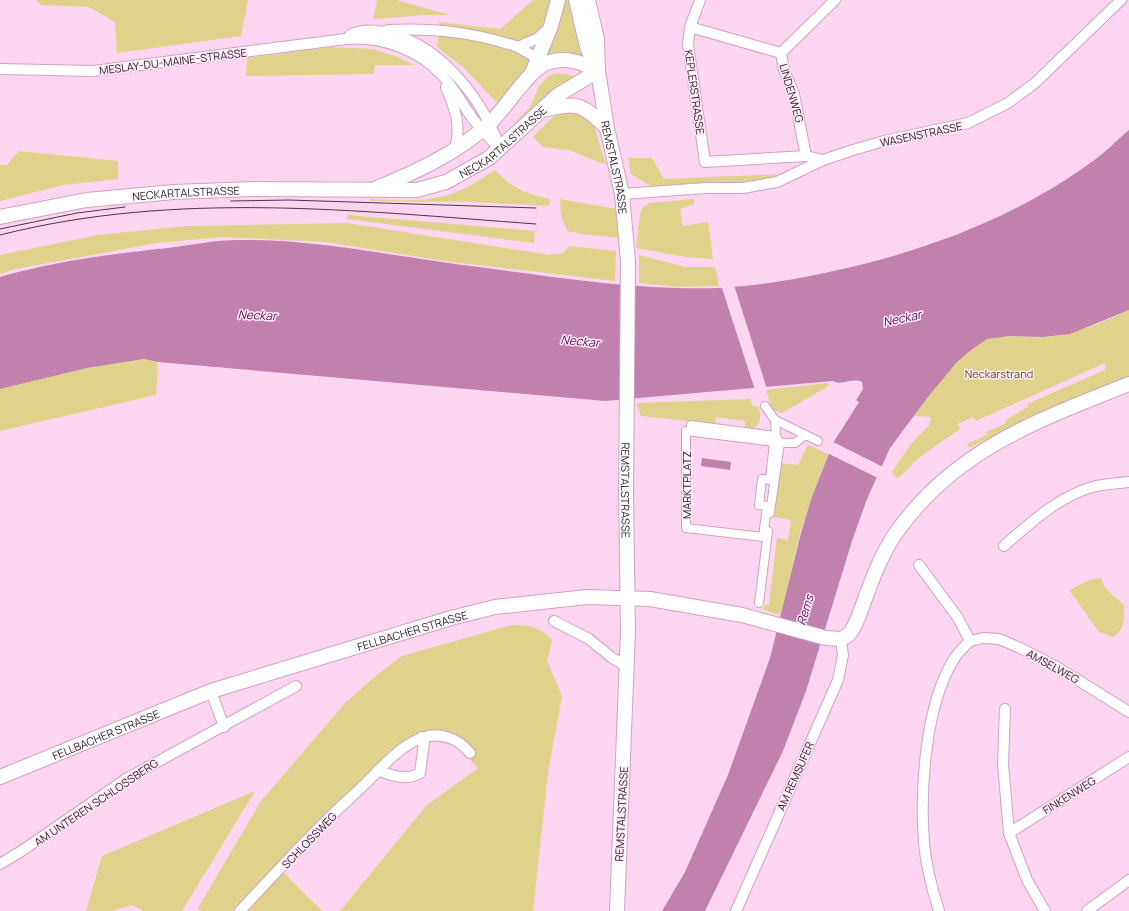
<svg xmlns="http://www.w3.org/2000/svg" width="1129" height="911" viewBox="0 0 1129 911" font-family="Manrope,sans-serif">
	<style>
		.green { fill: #dfd28a }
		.water { fill: #c181ad }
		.pier { fill: #fed5f0 }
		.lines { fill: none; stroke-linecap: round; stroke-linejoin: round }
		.pedestrian-casing { stroke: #d1a1c1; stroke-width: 10 }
		.minor-casing { stroke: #d1a1c1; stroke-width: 12 }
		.secondary-casing { stroke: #d1a1c1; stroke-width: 16 }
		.pedestrian { stroke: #fff; stroke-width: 8 }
		.minor { stroke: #fff; stroke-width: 10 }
		.secondary { stroke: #fff; stroke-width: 14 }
		.tram { stroke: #4c3745; stroke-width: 1 }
		.labels { text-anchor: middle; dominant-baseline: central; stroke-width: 3; stroke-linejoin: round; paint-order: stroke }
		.street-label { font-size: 11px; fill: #2d1b27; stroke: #ffeaf7 }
		.park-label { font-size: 11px; fill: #5b5118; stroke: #ffeaf7 }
		.water-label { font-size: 12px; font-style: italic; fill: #5d114c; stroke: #ffeaf7 }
	</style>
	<rect width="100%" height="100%" fill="#fed5f0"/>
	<!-- green -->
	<g class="green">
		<path d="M36 0H248L241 36 117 53 115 22 89 7 41 5Z"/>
		<path d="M377 0H396L450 15H424L373 19Z"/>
		<path d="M533 0H551L542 30 518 45 438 27 439 22 500 29Z"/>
		<path d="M564 0H572L582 57 546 56Z"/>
		<path d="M439 33 499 45 533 59 522 77 500 106 464 68 437 47Z"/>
		<path d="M331 47 373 49 395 56 415 65H375L374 74 246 76 247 58Z"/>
		<path d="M556 73 577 76 520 124 516 122C521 117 527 111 531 105 539 89 537 81 556 73Z"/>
		<path d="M574 110 588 118 594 126 606 165 569 150 543 147 533 137 556 114Z"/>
		<path d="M19 151 118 161V179L63 185 0 201V165H7Z"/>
		<path d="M628 158H652L664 179 784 174 763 180 653 187 631 174Z"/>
		<path d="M495 170C513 189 525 194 550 199L549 206 472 202 370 201V199C393 200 417 202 439 197 459 194 478 181 495 170Z"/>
		<path d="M560 199 616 209 621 238 581 234 567 231 561 215Z"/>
		<path d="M694 199V204L680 209 683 226 708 222 713 259 686 257 636 248 640 214 643 207 650 203Z"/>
		<path d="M347 215 535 231 534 243 347 219Z"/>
		<path d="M346 223 549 255 563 253 569 246 616 251 615 281 452 262 325 242 222 237 157 243 15 269 0 274V255L98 235 187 226Z"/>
		<path d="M639 255 685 267H715L719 286 679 287 639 283Z"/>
		<path d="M1129 310V378L1033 416 969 448 967 444 987 435 986 432 1005 424 1007 419 1028 407 1027 404 1105 370V363L976 421 973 417 957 424 960 429 917 459 899 478 894 476 892 472 911 444 930 424 931 417 914 416C931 393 961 349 987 339 1006 333 1026 339 1045 337 1075 334 1102 323 1129 310Z"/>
		<path d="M144 359 158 362 156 395 0 431V389L87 368Z"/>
		<path d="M827 383 829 384 827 387 782 413 772 409 766 390Z"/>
		<path d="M750 399 753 407 758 406C761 415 762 423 753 428L745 427V421L716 417 715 424 641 416 636 403Z"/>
		<path d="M808 445 828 454 800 533 781 615 764 610V605H769L777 538 788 540 791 520 773 517 781 463 798 465Z"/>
		<path d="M1101 578 1105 588 1124 605C1124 619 1125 629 1113 637L1099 632 1069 590C1081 585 1087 579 1101 578Z"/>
		<path d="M512 625C528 625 543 627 552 641L547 661 562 696 548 773 533 911H340L426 806 478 768 457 746 427 740 409 750 386 767 353 798 283 872 322 911H201L198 908 261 801 345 703 378 674 402 656Z"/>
		<path d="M255 791 182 911H144L132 905 111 911H86L102 856Z"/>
	</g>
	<!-- water -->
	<g class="water">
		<path d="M1129 130V310L1070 334 1043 337 1009 336 987 339 971 350 956 363 928 397 890 448 867 499 852 541 806 691 783 751 705 911H662L685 872 728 775 770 658 801 533 812 497 833 443 859 402 856 400 863 389 862 382C853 377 842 386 833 381L605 401 158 362 144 359 87 368 0 389V277C55 261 111 254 168 248 191 245 215 240 238 240 312 239 382 254 455 264 528 273 603 286 677 288 728 290 780 283 829 272 924 252 1015 218 1093 161 1106 152 1117 140 1129 130Z"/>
		<path d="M702 458 731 462 730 470 701 466Z"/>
	</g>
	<!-- pier -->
	<g class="pier">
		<path d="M721 285H734L767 389 755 390Z"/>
		<path d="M831 441 883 467 878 478 827 453Z"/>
	</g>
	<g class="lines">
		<defs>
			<g id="pedestrian">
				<path d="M765 406 775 420 818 441"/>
				<path d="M686 431 774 442 770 480 762 479 759 505 767 506 763 537 686 528Z"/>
				<path d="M690 431 691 425 776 436"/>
				<path d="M780 443H795L805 435"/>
				<path d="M770 513 780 443 776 436 775 420"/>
				<path d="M759 603 768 531"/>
			</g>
			<g id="minor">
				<path d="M700 0 690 27 688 45 705 162 806 156 823 160"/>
				<path d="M690 27 781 53"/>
				<path d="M388 30C435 28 473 32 518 47L538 38 548 29"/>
				<path d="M350 35C360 30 373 30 383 32 437 42 479 94 498 143"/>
				<path d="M518 47 542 61"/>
				<path d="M781 53 784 70 794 94 806 156"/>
				<path d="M781 53 835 0"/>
				<path d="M0 69 93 71 346 39C380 36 418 49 441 74 454 87 462 104 473 119 481 130 491 139 500 149"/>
				<path d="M446 87C456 111 461 124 455 150"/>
				<path d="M622 194 706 188H743L777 182 823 160 853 150 884 141 968 123 1008 103 1035 83 1121 0"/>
				<path d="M1004 546C1030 523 1060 495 1096 486 1106 484 1118 483 1129 482"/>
				<path d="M919 565 958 618 970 641"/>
				<path d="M554 621 589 639 611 657 627 667"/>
				<path d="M970 641 983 638 999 639 1020 648 1057 667 1129 712"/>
				<path d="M211 691 224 727"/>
				<path d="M1005 709 1003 764 1009 833 1027 880 1045 911"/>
				<path d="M378 770C391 776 408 781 420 773L424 742 422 737"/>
				<path d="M1009 833 1129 757"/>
				<path d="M0 864 23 850 126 779 296 686"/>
				<path d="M240 911C269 880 298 848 328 819 341 806 355 794 368 781 382 767 402 744 422 738 440 731 459 739 470 753"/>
				<path d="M736 911 838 680 843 655 841 639"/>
				<path d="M939 911C932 889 926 866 924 843 920 790 925 705 954 659 958 652 965 646 970 641"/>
				<path d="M1087 911 1129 880"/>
			</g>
			<g id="secondary">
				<path d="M576 0 587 47 595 66"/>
				<path id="s1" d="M588 0 597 39 598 71 607 128 622 194 628 262 626 492 628 631 617 911"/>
				<path d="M532 73 551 26 558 0"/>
				<path d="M543 110C578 102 581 103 607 128"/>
				<path d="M377 188C418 171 457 153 490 123 506 108 528 71 546 63 565 56 581 62 598 71"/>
				<path id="s2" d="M0 217 87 200 174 192 253 189 417 190 446 182 489 158 558 95 598 71"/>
				<path id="s3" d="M0 777 211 691 451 618 495 607 587 597 650 599 742 615 826 638 841 639C846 637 850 634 852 630 858 621 861 609 865 599 873 577 882 553 896 533 954 450 1038 420 1129 384"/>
			</g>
		</defs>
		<!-- pedestrian casing -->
		<use href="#pedestrian" class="pedestrian-casing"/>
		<!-- minor casing -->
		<use href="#minor" class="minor-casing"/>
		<!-- secondary casing -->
		<use href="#secondary" class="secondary-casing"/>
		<!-- pedestrian -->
		<use href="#pedestrian" class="pedestrian"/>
		<!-- minor -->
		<use href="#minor" class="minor"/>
		<!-- secondary -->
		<use href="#secondary" class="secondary"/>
		<!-- tram -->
		<g class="tram">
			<path d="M231 201 289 200 536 208"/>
			<path d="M0 229 77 213 125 207"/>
			<path d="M0 235C177 190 357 211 536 224"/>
		</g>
	</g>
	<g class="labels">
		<!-- street labels -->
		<g class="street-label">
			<text transform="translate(173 61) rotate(-7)">MESLAY-DU-MAINE-STRASSE</text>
			<text transform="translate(695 92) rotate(82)">KEPLERSTRASSE</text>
			<text transform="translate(792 93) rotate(74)">LINDENWEG</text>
			<text transform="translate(921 134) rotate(-12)">WASENSTRASSE</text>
			<text stroke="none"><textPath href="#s2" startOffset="519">NECKARTALSTRASSE</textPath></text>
			<text stroke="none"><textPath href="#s1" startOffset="170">REMSTALSTRASSE</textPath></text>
			<text stroke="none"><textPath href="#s2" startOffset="188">NECKARTALSTRASSE</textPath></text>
			<text transform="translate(686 485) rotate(-90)">MARKTPLATZ</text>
			<text stroke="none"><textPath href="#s1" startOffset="494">REMSTALSTRASSE</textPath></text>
			<text stroke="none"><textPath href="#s3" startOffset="438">FELLBACHER STRASSE</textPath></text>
			<text transform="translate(1053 666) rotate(29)">AMSELWEG</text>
			<text stroke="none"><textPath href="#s3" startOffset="114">FELLBACHER STRASSE</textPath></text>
			<text transform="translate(795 776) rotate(-66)">AM REMSUFER</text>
			<text transform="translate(1069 795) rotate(-32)">FINKENWEG</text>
			<text transform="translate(96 802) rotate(-34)">AM UNTEREN SCHLOSSBERG</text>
			<text transform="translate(621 814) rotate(-87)">REMSTALSTRASSE</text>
			<text transform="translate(309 840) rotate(-46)">SCHLOSSWEG</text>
		</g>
		<!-- park labels -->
		<g class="park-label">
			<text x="999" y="373">Neckarstrand</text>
		</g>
		<!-- water labels -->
		<g class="water-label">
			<text transform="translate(257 315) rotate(2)">Neckar</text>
			<text transform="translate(902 318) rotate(-12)">Neckar</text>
			<text transform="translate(580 341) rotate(5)">Neckar</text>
			<text transform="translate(805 610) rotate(-73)">Rems</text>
		</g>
	</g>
</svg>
